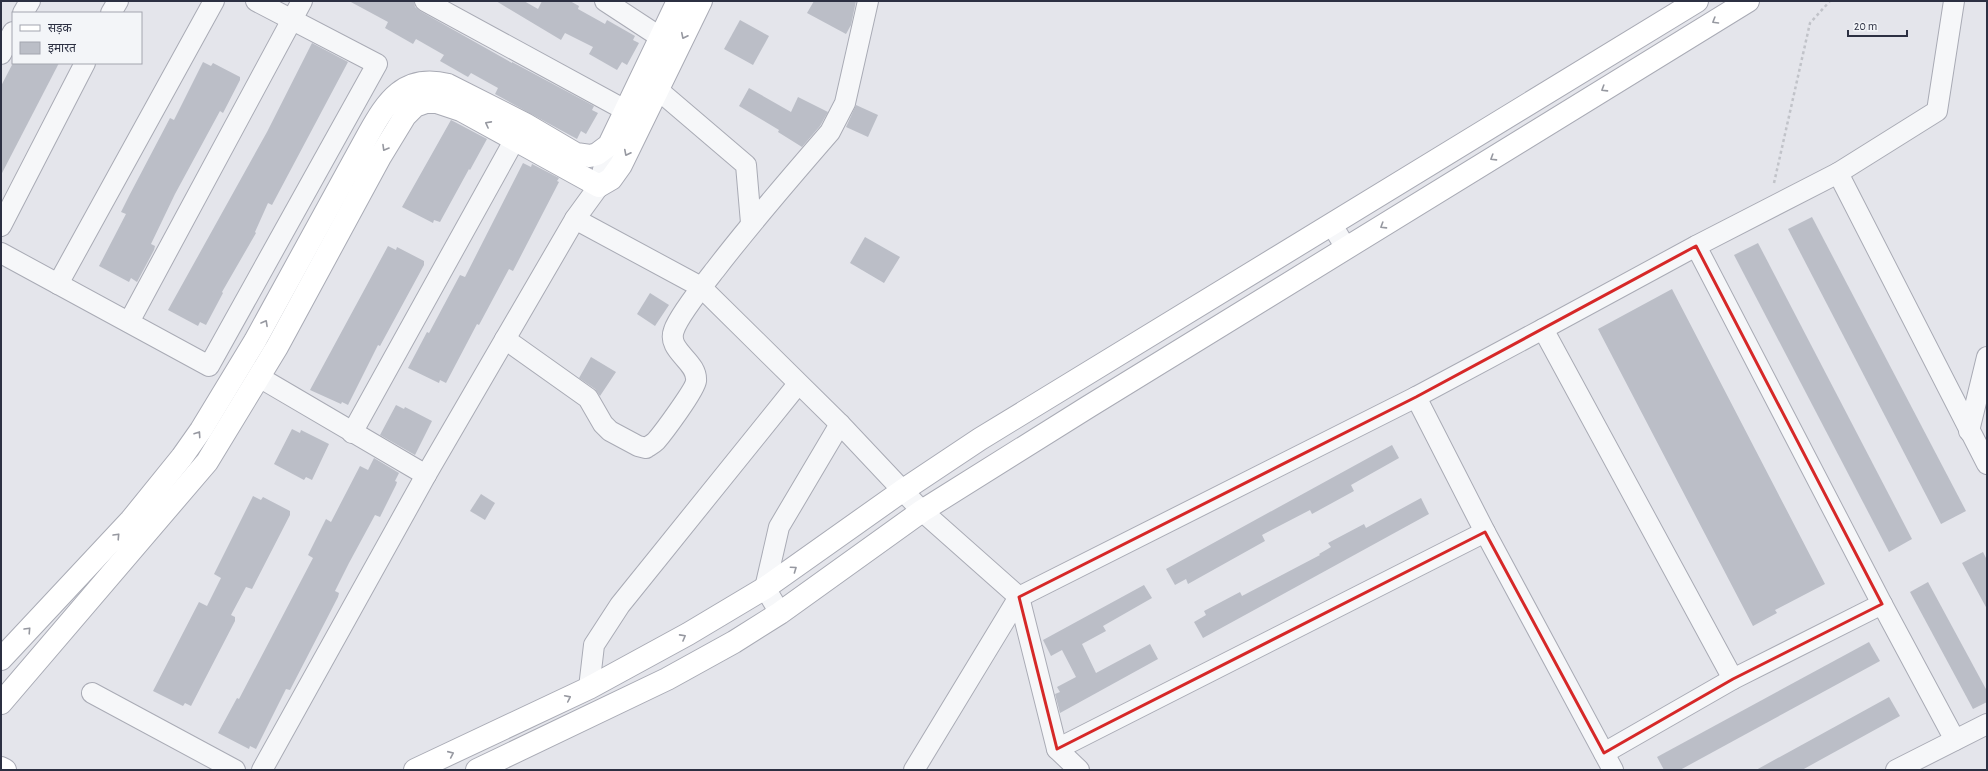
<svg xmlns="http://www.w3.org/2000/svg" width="1988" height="771" viewBox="0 0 1988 771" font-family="'Alegreya Sans','Noto Sans Devanagari',sans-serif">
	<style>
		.building { fill: #bbbec7 }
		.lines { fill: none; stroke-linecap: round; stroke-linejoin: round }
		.street-casing { stroke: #a9abb5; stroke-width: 22 }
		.secondary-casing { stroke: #a9abb5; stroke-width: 24 }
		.path { stroke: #c1c3c9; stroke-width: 2.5; stroke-dasharray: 3 3; stroke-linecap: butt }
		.street { stroke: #f6f7f9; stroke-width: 20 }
		.secondary { stroke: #fff; stroke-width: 22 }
		.oneway { stroke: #9698a0 }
		.marked { fill: none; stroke: #d62828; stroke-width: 3; stroke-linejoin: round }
	</style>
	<rect width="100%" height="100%" fill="#e4e5eb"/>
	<!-- building -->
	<g class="building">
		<path d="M349 1H414L415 7 420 11 512 63V62L594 106 592 110 598 113 586 134 581 131 577 139 495 94 498 88 471 73 468 77 440 61 444 55 416 39 413 44 385 28 388 22Z"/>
		<path d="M496 1H524L538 9 542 1H570L579 6 578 9 605 24 607 20 635 36 633 40 639 43 627 65 622 62 617 70 589 54 593 47 565 33 561 40Z"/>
		<path d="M814 1H856L851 25 846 34 807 13Z"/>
		<path d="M740 20 769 36 753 65 724 49Z"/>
		<path d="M312 43 348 62 272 205 268 203 255 232 256 233 222 292 223 293 206 325 200 322 198 326 168 310 267 132Z"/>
		<path d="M203 62 211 66 213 63 240 77V80L223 113 220 111 175 194 151 244 155 246 154 250 137 282 131 278 129 282 99 266 126 214 121 212 129 196 170 118 174 120Z"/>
		<path d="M13 63H59L1 175V86Z"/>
		<path d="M749 88 791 112 798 97 828 112 820 126 802 147 778 132 779 130 739 106Z"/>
		<path d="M856 105 878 115 868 137 846 127Z"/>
		<path d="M451 120 487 139 470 170 469 169 440 222 434 220 433 223 402 207Z"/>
		<path d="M523 163 531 167 532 164 559 178 557 181 559 182 513 271 509 269 479 325 477 324 446 383 440 380 439 383 408 368 427 332 429 333 460 275 465 277Z"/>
		<path d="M1812 217 1966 511 1941 524 1788 229Z"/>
		<path d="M865 237 900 257 884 283 850 263Z"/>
		<path d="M1758 243 1912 539 1889 552 1734 255Z"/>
		<path d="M388 246 396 250 397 247 424 261V265L380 346 378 345 348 405 342 402 341 404 310 390Z"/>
		<path d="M1672 289 1825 584 1775 610 1777 613 1753 626 1598 329Z"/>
		<path d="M650 293 669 305 655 326 637 314Z"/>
		<path d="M591 357 616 372 600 396 595 389 579 378Z"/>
		<path d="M396 405 404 409 405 407 432 421 415 455 380 435Z"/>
		<path d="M292 429 300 433 301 430 329 444 312 480 306 477 304 480 274 464Z"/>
		<path d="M1392 445 1399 458 1351 485 1354 491 1312 514 1310 510 1262 535 1265 541 1188 584 1186 579 1175 585 1166 569Z"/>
		<path d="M374 458 399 473 395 481 397 482 396 485 380 517 375 515 349 563 335 591 339 593 338 597 290 690 286 689 256 749 250 746 249 749 218 733 237 698 239 699 313 558 308 555 326 519 331 522 360 466 368 470Z"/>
		<path d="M481 494 495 503 485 520 470 511Z"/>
		<path d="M253 496 261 500 263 497 290 511V515L252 589 246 587 231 615 235 617V621L191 706 185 703 183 706 153 691 199 602 207 606 221 578 214 574Z"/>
		<path d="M1421 498 1429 514 1203 638 1194 622 1206 615 1204 611 1240 592 1242 596 1320 555 1319 554 1331 547 1328 543 1364 524 1366 528Z"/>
		<path d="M1983 552 1987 560V609L1962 563Z"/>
		<path d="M1928 582 1987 691V702L1973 709 1910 592Z"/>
		<path d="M1144 585 1152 598 1103 626 1106 631 1082 644 1096 673 1150 644 1158 659 1060 713 1055 694 1060 692 1057 687 1076 677 1062 650 1051 656 1043 640Z"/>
		<path d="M1869 642 1880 661 1680 770H1664L1657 757Z"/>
		<path d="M1889 697 1900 716 1802 770H1756Z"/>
	</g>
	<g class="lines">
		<defs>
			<g id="street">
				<path d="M425 1 625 110"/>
				<path d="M605 1 660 37"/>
				<path d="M23 13 30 1"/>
				<path d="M111 13 118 1"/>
				<path d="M1 54 13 32"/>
				<path d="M657 89 746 165 751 223"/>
				<path d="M1838 173 1987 464"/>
				<path d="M575 219 701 287 840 424 922 511 1019 597 1057 749"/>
				<path d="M1332 225 1346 248"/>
				<path d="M1 226 85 63"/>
				<path d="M1696 246 1882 604 1955 740"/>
				<path d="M1 253 209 366 377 64 256 1"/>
				<path d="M58 284 214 1"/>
				<path d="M129 322 302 1"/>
				<path d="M1543 329 1733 679"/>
				<path d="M505 339 588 398 603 424 610 431 638 446 646 448C649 446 653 444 656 441 663 433 695 390 696 381 698 361 666 351 674 330 679 315 704 284 715 270 751 223 790 178 830 132L845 103 868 1"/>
				<path d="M259 377 426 475"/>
				<path d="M1416 397 1485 532 1613 770"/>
				<path d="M1969 431 1987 357"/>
				<path d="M352 433 515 139"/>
				<path d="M780 613 765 588 779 527 840 424"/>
				<path d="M589 688 594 645 620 605 798 384"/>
				<path d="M92 693 235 770"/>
				<path d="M1604 753 1733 679 1882 604"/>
				<path d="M262 770 426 475 575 219 599 186 609 145"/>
				<path d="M914 770 1019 597 1416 397 1543 329 1696 246 1838 173 1937 111 1954 1"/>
				<path d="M1079 770 1057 749 1485 532"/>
				<path d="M1896 770 1987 724"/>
			</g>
			<g id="secondary">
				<path d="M1 659 131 520 182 457 201 430 255 341 368 135C387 101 404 74 448 85L525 124 576 154 590 156 597 154 609 145 678 1"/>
				<path d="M1 703 207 462 277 347 380 157 405 116 415 106 426 102H437L461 110 599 186 611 179 621 165 701 1"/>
				<path d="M1 768 5 770"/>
				<path d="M415 770 589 688 688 634 765 588 902 491 980 439 1697 1"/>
				<path d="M477 770 667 679 734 642 780 613 922 511 1088 407 1748 1"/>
			</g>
		</defs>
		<!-- street casing -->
		<use href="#street" class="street-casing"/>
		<!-- secondary casing -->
		<use href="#secondary" class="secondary-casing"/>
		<!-- path -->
		<path class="path" d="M1774 183 1810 23 1830 1"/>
		<!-- street -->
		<use href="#street" class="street"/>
		<!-- secondary -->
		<use href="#secondary" class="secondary"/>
	</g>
	<!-- one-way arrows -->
	<defs><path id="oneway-chevron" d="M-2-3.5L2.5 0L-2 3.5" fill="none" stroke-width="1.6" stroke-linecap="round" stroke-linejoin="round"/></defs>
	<g class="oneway">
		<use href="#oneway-chevron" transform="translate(1715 21) rotate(149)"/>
		<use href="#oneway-chevron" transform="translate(684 36) rotate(116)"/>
		<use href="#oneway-chevron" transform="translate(1604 89) rotate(148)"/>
		<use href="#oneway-chevron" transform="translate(488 124) rotate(-152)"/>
		<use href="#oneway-chevron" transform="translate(385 148) rotate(120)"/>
		<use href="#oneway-chevron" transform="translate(627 153) rotate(117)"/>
		<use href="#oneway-chevron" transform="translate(1493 158) rotate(148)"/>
		<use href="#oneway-chevron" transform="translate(1383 226) rotate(148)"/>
		<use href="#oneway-chevron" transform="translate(265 323) rotate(-61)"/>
		<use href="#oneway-chevron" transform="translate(198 434) rotate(-56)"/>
		<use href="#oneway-chevron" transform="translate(117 536) rotate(-47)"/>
		<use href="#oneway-chevron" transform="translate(794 569) rotate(-35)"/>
		<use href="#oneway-chevron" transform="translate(28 630) rotate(-47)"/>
		<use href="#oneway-chevron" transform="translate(683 637) rotate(-29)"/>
		<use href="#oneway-chevron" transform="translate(568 698) rotate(-26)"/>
		<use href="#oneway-chevron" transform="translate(451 754) rotate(-24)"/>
	</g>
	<!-- marked area -->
	<path class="marked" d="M1696 246 1882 604 1733 679 1604 753 1485 532 1057 749 1019 597 1416 397Z"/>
	<!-- border -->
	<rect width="1988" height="771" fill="none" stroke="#2c3042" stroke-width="4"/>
	<!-- legend -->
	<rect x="12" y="12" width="130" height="52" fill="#f3f5f8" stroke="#a3a6af"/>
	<rect x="20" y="25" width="20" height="6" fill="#ffffff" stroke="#a3a6af"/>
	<text x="48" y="32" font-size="12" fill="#2c3042">सड़क</text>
	<rect x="20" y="42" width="20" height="12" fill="#bbbec7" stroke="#a3a6af"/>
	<text x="48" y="52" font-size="12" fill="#2c3042">इमारत</text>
	<!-- scale -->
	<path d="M1848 30v6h59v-6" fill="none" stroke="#2c3042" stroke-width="2"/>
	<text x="1854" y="30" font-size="12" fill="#2c3042" stroke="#f3f5f8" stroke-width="3" paint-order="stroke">20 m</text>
</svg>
